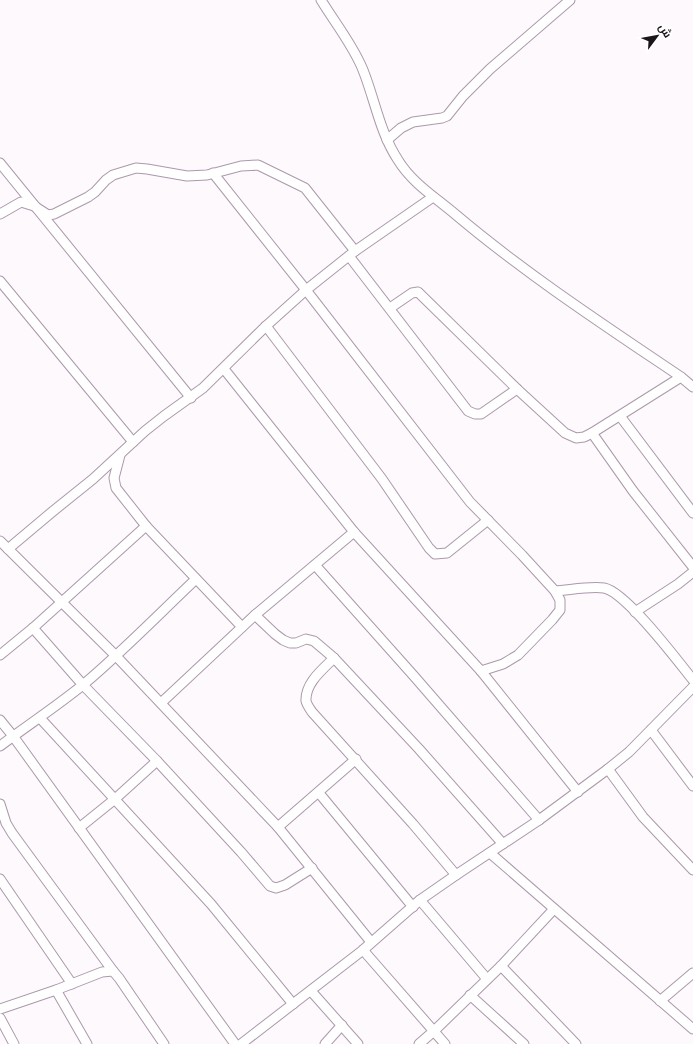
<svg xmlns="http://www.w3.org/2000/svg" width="693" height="1044" viewBox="0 0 693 1044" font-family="'Work Sans',Cairo,sans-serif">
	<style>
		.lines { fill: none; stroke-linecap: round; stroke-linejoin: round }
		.minor-casing { stroke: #ac99aa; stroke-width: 11 }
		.minor { stroke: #fff; stroke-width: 9 }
	</style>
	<rect width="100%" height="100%" fill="#fdf9fd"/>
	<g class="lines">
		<defs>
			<g id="minor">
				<path d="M321 0C335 23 353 45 363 70 375 100 380 133 398 160 412 183 435 197 455 214 526 274 604 325 681 377L693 387"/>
				<path d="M387 140 401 128 413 122 442 118 447 116 463 96 490 69 570 0"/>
				<path d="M0 163 191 398"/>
				<path d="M213 173 306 290 470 502 522 555 555 591 560 600V610L552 620 518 655 503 664 481 671"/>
				<path d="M0 214 21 202 34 206 48 215 54 214 88 197 95 192 106 180 113 175 136 168 147 169 187 176 207 175 241 166 258 165 305 188 355 251"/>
				<path d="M349 256 468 411 475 414H481L517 389"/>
				<path d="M0 281 133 442"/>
				<path d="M390 308 412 293 418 292 517 389 565 433 576 438 584 437 592 433 681 377"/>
				<path d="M266 326 382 479 429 548 435 554 447 553 488 520"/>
				<path d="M224 369 354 532 481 671 578 792"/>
				<path d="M620 416 693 513"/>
				<path d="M592 433 633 491 693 567"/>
				<path d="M120 455 114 478 116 488 146 526"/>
				<path d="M0 541 116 656 278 827 371 942"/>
				<path d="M8 549 52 512 93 479 145 431 164 416 203 388 266 326 306 290 355 251 433 197"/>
				<path d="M315 565 413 675 539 820"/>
				<path d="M555 591C570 590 590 586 604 588 626 592 677 660 693 680"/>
				<path d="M635 612 678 584 693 572"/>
				<path d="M255 615 275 634 283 640 290 643H296L306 639 314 641 334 658 419 749 503 844"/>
				<path d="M33 628 83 685 157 761 241 852 270 886 276 888 285 885 312 868"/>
				<path d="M0 655 33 628 146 526 242 627"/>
				<path d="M334 658C323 669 305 683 306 701 307 705 310 709 312 712L413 824 456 875"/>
				<path d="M161 703 255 615 354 532"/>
				<path d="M40 718 211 904 293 1004"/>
				<path d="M0 720 13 736 235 1044"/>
				<path d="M651 730 693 786"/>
				<path d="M0 746C28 725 57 706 84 684 123 651 159 614 196 579"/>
				<path d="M608 769 643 817 693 870"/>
				<path d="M319 793 413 907"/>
				<path d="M0 804 6 823 12 833 113 971"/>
				<path d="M278 827 356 759"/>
				<path d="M79 828 115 799 157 761"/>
				<path d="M490 853 693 1029"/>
				<path d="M0 879 72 984"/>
				<path d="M420 900 487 979"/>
				<path d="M363 950 445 1044"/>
				<path d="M501 966 576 1044"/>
				<path d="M56 990 87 1044"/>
				<path d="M311 991 358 1044"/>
				<path d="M470 995 524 1044"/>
				<path d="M660 1001 693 973"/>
				<path d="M0 1009 56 990 102 972 113 971 119 978 164 1044"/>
				<path d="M0 1018 14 1044"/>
				<path d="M241 1044 363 950 420 900 456 875 539 820 608 769 629 752 693 687"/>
				<path d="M325 1044 342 1025"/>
				<path d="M419 1044 434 1031 501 966 554 909"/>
			</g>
		</defs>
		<!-- minor casing -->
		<use href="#minor" class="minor-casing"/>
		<!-- minor -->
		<use href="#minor" class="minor"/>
	</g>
	<!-- north arrow -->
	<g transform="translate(657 36) rotate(58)" stroke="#ffffff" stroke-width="3" paint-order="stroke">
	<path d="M0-3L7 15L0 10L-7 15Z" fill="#1b141a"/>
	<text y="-6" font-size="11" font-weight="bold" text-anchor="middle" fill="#1b141a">ش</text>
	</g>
</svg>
